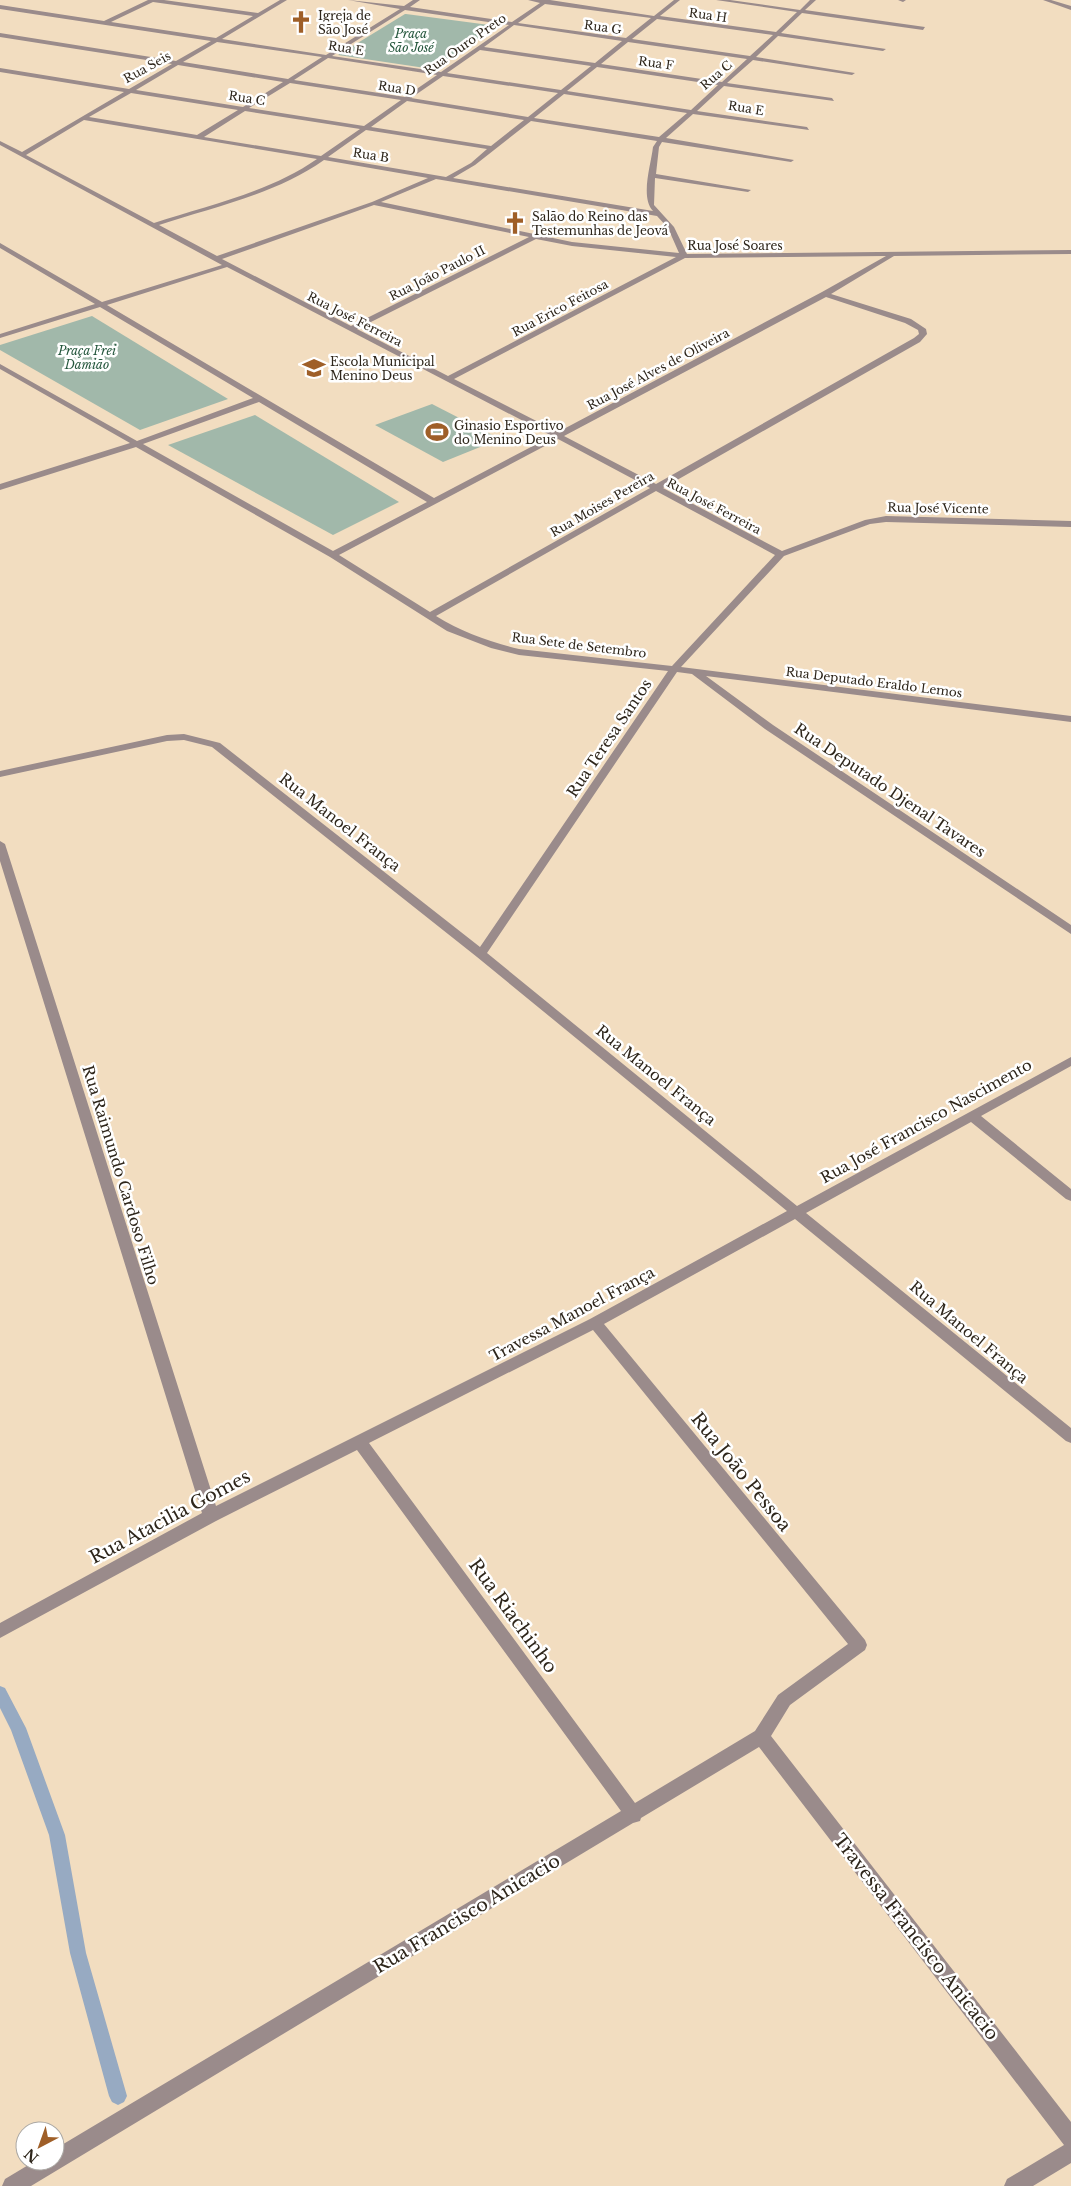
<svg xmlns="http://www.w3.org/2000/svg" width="1071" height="2186" viewBox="0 0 1071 2186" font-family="'Libre Baskerville',serif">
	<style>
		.green { fill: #a1b8aa }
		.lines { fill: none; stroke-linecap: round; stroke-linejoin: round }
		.stream { fill: #97aac2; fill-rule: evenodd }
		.minor { fill: #9a8b8b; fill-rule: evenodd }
		.labels { text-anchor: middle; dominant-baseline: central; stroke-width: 5; stroke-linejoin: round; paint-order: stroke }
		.far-poi-label { font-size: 12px; fill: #2e261b; stroke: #fff; text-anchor: start }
		.far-street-label { font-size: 12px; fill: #2e261b; stroke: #fff }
		.far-park-label { font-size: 12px; font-style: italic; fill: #24563c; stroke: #fff }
		.street-label { font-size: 15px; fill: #2e261b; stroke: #fff }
		.near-street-label { font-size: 18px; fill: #2e261b; stroke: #fff }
	</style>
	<rect width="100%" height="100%" fill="#f2ddc0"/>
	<!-- green -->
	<g class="green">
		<path d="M405 14H406L497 26 432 69 338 55Z"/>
		<path d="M92 316 228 399 140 430 0 350V345Z"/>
		<path d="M432 404 500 439 443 462 375 425Z"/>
		<path d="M255 415 399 502 333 535 168 445Z"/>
	</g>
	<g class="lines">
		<!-- stream -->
		<path class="stream" d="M0 1686 5 1688 26 1728 65 1835 86 1953 127 2096 124 2102 118 2105 112 2102 109 2096 70 1953 49 1835 11 1730 0 1708Z"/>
		<!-- minor -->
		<g class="minor">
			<path d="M148 0H164L258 13 280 0H287L222 39 326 55 400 9 348 0 404 6 413 0H420L410 7 512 22 540 3 528 0H550L654 16 674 0H680L660 16 776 32 797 12 716 0H730L800 10 810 0H816L805 10 925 27 923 30 802 13 781 33 886 49 883 51 778 36 756 57 855 73 852 75 753 60 727 83 832 98 834 101 724 86 697 111 807 127 809 130 693 114 666 138 794 160 791 162 662 142 659 147 656 174 751 190 748 192 655 178 654 205 674 227 687 254 1071 250V254L894 256 831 294 911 319 926 329 927 334 920 342 663 488 782 551 865 520 886 516 1071 521V527L886 522 870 524 784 556 681 667 1071 716V722L706 676 773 725 1071 925V934L765 729 692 674 677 672 487 953 797 1206 1071 1057V1066L981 1116 1071 1189V1201L1066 1199 971 1122 806 1213 1071 1428V1443L1066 1441 795 1219 604 1324 865 1640 867 1645 865 1650 790 1705 771 1736 1071 2122V2163L1033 2186H1004L1007 2179 1064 2145 759 1747 641 1818 640 1821 633 1823 31 2186H2L5 2179 35 2161H55V2149L621 1811 357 1450 216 1521 0 1638V1623L202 1513 0 861V841L5 844 216 1506 590 1319 787 1211 477 957 212 747 184 740 167 741 0 777V771L167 735 184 734 220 743 480 947 668 671 519 655 491 648 447 631 330 557 136 447 0 490V484L130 443 0 369V364L137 441 253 398 100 307 0 338V334L95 304 0 248V243L102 302 222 265 0 145V141L22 152 124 92 0 72V68L129 89 172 64 0 37V33L176 61 211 41 0 9V5L104 21ZM153 2 253 16 216 38 111 22ZM545 4 651 18 626 38 518 23ZM405 10 509 25 441 72 332 56ZM657 19 773 35 750 56 632 39ZM514 25 622 41 595 63 484 47ZM217 42 322 57 288 79 183 62ZM628 42 747 59 722 82 601 64ZM480 50 591 66 561 90 447 73ZM328 58 437 75 405 97 294 80ZM178 65 283 82 243 107 136 90ZM597 67 718 85 691 110 567 91ZM443 76 558 93 528 117 411 98ZM290 83 401 100 364 126 249 108ZM131 93 238 110 197 135 89 117ZM564 94 687 113 659 137 534 118ZM407 101 524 120 491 146 371 127ZM245 111 360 129 321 156 204 137ZM84 120 317 159C270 192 208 205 154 223L26 155ZM531 121 657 141 653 147C651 165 640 197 653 211L453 178 475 165ZM366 130 487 149 471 163 446 177 328 157ZM324 160 428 178 372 202 217 256 159 225C214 207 276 194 324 160ZM436 179 657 216 668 228 679 253 572 242 381 202ZM374 205 529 237 351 326 222 259ZM536 239 572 246 676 257 448 376 357 329ZM886 256 822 292 558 432 454 379 685 258ZM227 267 552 436 434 498 107 305ZM826 297 905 323 918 330 919 334 914 338 656 484 564 436ZM259 402 427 502 333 551 143 444ZM558 439 650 488 430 612 339 555ZM656 491 775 555 672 666 519 649C490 642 462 632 436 616ZM593 1330 848 1644 778 1695 755 1731 635 1803 369 1443Z"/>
			<path d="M898 0H906L903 2Z"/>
			<path d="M1043 0H1051L1071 6V10Z"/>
		</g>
	</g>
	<!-- icons -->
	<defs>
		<symbol id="church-bare" viewBox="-9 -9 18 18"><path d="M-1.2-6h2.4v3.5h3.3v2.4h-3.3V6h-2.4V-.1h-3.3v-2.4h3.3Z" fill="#9f5f28" stroke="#fff" stroke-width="2.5" paint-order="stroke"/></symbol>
		<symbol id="school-bare" viewBox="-9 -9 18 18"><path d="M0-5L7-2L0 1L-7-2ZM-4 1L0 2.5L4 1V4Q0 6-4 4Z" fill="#9f5f28" stroke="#fff" stroke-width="2.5" paint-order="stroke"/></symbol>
		<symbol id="stadium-bare" viewBox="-9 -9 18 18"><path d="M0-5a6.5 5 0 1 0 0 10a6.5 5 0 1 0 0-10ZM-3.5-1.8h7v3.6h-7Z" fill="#9f5f28" stroke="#fff" stroke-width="2.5" paint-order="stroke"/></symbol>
	</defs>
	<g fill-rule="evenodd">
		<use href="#church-bare" x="285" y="6" width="32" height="32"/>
		<use href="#church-bare" x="499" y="207" width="32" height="32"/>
		<use href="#school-bare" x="298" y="352" width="32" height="32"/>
		<use href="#stadium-bare" x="421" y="416" width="32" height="32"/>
	</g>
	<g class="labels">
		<!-- far-poi labels -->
		<g class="far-poi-label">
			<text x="318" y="15">Igreja de<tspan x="318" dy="14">São José</tspan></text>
			<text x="532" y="216">Salão do Reino das<tspan x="532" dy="14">Testemunhas de Jeová</tspan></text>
			<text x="330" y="361">Escola Municipal<tspan x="330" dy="14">Menino Deus</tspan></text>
			<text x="454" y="425">Ginasio Esportivo<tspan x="454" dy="14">do Menino Deus</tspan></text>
		</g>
		<!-- far-street labels -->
		<g class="far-street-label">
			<text transform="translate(708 15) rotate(8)">Rua H</text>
			<text transform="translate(603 27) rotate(8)">Rua G</text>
			<text transform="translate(465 44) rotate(-35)">Rua Ouro Preto</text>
			<text transform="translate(346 48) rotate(9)">Rua E</text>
			<text transform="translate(656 63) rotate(8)">Rua F</text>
			<text transform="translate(147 67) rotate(-29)">Rua Seis</text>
			<text transform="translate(716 75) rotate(-41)">Rua C</text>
			<text transform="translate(397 88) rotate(9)">Rua D</text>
			<text transform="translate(247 98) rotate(9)">Rua C</text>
			<text transform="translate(746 108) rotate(9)">Rua E</text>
			<text transform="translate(371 155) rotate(9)">Rua B</text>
			<text x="735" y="245">Rua José Soares</text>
			<text transform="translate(437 273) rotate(-27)">Rua João Paulo II</text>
			<text transform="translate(560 308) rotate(-28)">Rua Erico Feitosa</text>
			<text transform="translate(355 319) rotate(27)">Rua José Ferreira</text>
			<text transform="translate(658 369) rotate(-28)">Rua José Alves de Oliveira</text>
			<text transform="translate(602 504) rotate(-30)">Rua Moises Pereira</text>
			<text transform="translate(714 506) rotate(28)">Rua José Ferreira</text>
			<text transform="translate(938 508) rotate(1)">Rua José Vicente</text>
			<text transform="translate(579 645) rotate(7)">Rua Sete de Setembro</text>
			<text transform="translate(874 682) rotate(7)">Rua Deputado Eraldo Lemos</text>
		</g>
		<!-- far-park labels -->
		<g class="far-park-label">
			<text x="411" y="33">Praça<tspan x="411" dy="14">São José</tspan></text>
			<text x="87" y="350">Praça Frei<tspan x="87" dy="14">Damião</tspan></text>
		</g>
		<!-- street labels -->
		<g class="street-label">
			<text transform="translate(609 738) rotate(-56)">Rua Teresa Santos</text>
			<text transform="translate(890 790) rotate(34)">Rua Deputado Djenal Tavares</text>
			<text transform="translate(340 822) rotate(38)">Rua Manoel França</text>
			<text transform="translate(656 1075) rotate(39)">Rua Manoel França</text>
			<text transform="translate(926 1121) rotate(-29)">Rua José Francisco Nascimento</text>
			<text transform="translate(121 1175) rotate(73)">Rua Raimundo Cardoso Filho</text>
			<text transform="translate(572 1314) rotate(-28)">Travessa Manoel França</text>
			<text transform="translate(969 1332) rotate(40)">Rua Manoel França</text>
		</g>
		<!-- near-street labels -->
		<g class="near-street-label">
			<text transform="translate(741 1472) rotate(51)">Rua João Pessoa</text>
			<text transform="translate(170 1517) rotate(-28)">Rua Atacilia Gomes</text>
			<text transform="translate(513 1616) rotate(54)">Rua Riachinho</text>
			<text transform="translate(467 1914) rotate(-31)">Rua Francisco Anicacio</text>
			<text transform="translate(916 1937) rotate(52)">Travessa Francisco Anicacio</text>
		</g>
	</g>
	<!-- north arrow -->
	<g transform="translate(40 2146) rotate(221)"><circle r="24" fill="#ffffff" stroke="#aba8a4"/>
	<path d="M0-4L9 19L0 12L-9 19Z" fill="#9f5f28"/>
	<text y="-8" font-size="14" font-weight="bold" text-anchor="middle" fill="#2e261b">N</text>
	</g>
</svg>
